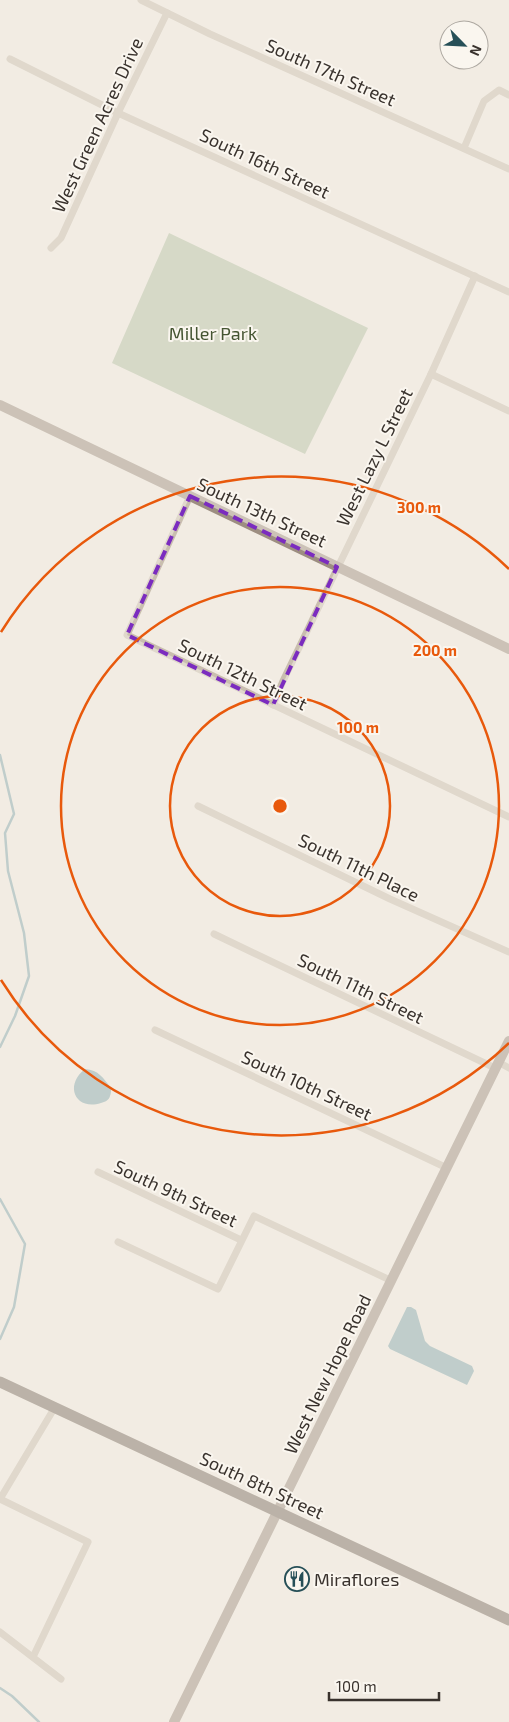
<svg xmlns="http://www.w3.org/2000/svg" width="509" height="1722" viewBox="0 0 509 1722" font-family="'Exo 2',sans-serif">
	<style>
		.green { fill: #b4c0a4 }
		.water { fill: #84a7ad }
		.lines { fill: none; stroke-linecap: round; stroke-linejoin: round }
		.stream { stroke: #84a7ad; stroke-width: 2.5 }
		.street { stroke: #c9beaf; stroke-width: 7 }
		.secondary { stroke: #9d8e81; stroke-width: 10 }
		.primary { stroke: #796b5f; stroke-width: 11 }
		.marked { fill: none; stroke: #7b2cbf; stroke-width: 4; stroke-dasharray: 10 6; stroke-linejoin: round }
		.ring { fill: none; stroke: #e8590c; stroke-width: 2.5 }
		.labels { text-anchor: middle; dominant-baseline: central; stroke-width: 4; stroke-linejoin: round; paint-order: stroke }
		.street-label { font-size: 18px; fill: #39322d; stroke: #faf6ef }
		.park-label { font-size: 18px; fill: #455532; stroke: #faf6ef }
		.poi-label { font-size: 18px; fill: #39322d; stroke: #faf6ef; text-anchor: start }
		.centre { fill: #e8590c; stroke: #faf6ef; stroke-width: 2.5 }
		.ring-label { font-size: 15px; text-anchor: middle; font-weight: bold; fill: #e8590c; stroke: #faf6ef; stroke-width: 4; stroke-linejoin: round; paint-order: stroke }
	</style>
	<rect width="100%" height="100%" fill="#f2ece3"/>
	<!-- green -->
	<path class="green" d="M169 233 368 328 305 454 112 363Z"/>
	<!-- water -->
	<g class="water">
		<path d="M85 1069C99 1070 103 1078 111 1088 111 1091 111 1094 110 1096 109 1100 105 1102 101 1103 75 1111 64 1085 85 1069Z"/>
		<path d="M407 1307H411L416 1310 425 1341 430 1346 472 1366 474 1371 467 1385 390 1349 388 1346Z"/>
	</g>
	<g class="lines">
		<!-- stream -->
		<g class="stream">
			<path d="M0 755 14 814 5 833 8 871 24 933 29 976 15 1016 0 1047"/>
			<path d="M0 1199 25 1244 14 1307 0 1339"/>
			<path d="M0 1688 12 1696 39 1722"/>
		</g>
		<!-- street -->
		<g class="street">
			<path d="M141 0 210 34 509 169"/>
			<path d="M10 59 118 113 509 292"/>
			<path d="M464 148 484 101 499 90 509 95"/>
			<path d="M51 248 61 238 118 113 167 13"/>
			<path d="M431 374 509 411"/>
			<path d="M190 496 127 635 509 817"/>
			<path d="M273 705 283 681 431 374 475 276"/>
			<path d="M198 806 390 899 509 952"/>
			<path d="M214 934 495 1068"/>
			<path d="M155 1030 447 1168"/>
			<path d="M498 1062 509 1068"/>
			<path d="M98 1172 241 1240"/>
			<path d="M118 1242 218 1289 254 1216 392 1281"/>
			<path d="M0 1499 88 1542 33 1657"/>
			<path d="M0 1499 55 1407"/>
			<path d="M0 1632 61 1679"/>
		</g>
		<!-- secondary -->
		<g class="secondary">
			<path d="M0 405 509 649"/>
			<path d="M174 1722 509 1041"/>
		</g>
		<!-- primary -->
		<path class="primary" d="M0 1382 509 1620"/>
	</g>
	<!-- marked area -->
	<path d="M0 0H509V1722H0ZM190 496 337 567 273 705 127 635Z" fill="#f2ece3" fill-opacity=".55" fill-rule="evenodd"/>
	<path class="marked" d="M190 496 337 567 273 705 127 635Z"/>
	<!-- distance rings -->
	<g class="ring">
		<circle cx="280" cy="806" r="110"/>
		<circle cx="280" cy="806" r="219"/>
		<path d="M509 1043A329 329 0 0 1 1 980M1 632A329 329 0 0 1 509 569"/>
	</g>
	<!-- icons -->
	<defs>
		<symbol id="restaurant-ring" viewBox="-11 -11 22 22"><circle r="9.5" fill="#faf6ef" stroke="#264f57" stroke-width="1.5"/><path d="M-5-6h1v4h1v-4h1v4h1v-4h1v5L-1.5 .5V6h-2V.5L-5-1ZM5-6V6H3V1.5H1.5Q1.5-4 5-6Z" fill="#264f57"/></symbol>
	</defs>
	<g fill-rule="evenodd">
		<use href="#restaurant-ring" x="283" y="1565" width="28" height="28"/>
	</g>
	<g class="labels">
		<!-- street labels -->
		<g class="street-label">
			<text transform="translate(331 72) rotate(24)">South 17th Street</text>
			<text transform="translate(97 125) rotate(-65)">West Green Acres Drive</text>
			<text transform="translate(265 163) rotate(25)">South 16th Street</text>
			<text transform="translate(374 457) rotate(-64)">West Lazy L Street</text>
			<text transform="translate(262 512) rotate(25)">South 13th Street</text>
			<text transform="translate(243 674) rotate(26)">South 12th Street</text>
			<text transform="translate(359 867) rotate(26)">South 11th Place</text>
			<text transform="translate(361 988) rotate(26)">South 11th Street</text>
			<text transform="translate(307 1085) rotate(25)">South 10th Street</text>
			<text transform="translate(176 1193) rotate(25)">South 9th Street</text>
			<text transform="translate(327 1374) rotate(-64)">West New Hope Road</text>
			<text transform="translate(262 1485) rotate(25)">South 8th Street</text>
		</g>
		<!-- park labels -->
		<g class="park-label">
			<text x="213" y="333">Miller Park</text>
		</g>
		<!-- poi labels -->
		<g class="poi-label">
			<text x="314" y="1579">Miraflores</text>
		</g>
	</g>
	<circle cx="280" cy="806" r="8" class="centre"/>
	<g class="ring-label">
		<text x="419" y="513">300 m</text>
		<text x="435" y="656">200 m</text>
		<text x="358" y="733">100 m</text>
	</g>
	<!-- north arrow -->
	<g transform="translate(464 45) rotate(114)"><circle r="24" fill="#faf6ef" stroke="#ada8a1"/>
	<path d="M0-4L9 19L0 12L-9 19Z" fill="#264f57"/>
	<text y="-8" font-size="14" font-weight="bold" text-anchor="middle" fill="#39322d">N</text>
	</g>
	<!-- scale -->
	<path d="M329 1692v8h110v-8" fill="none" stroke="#39322d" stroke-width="2.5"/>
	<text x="336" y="1692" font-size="15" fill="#39322d" stroke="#faf6ef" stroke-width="4" paint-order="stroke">100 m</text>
</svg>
